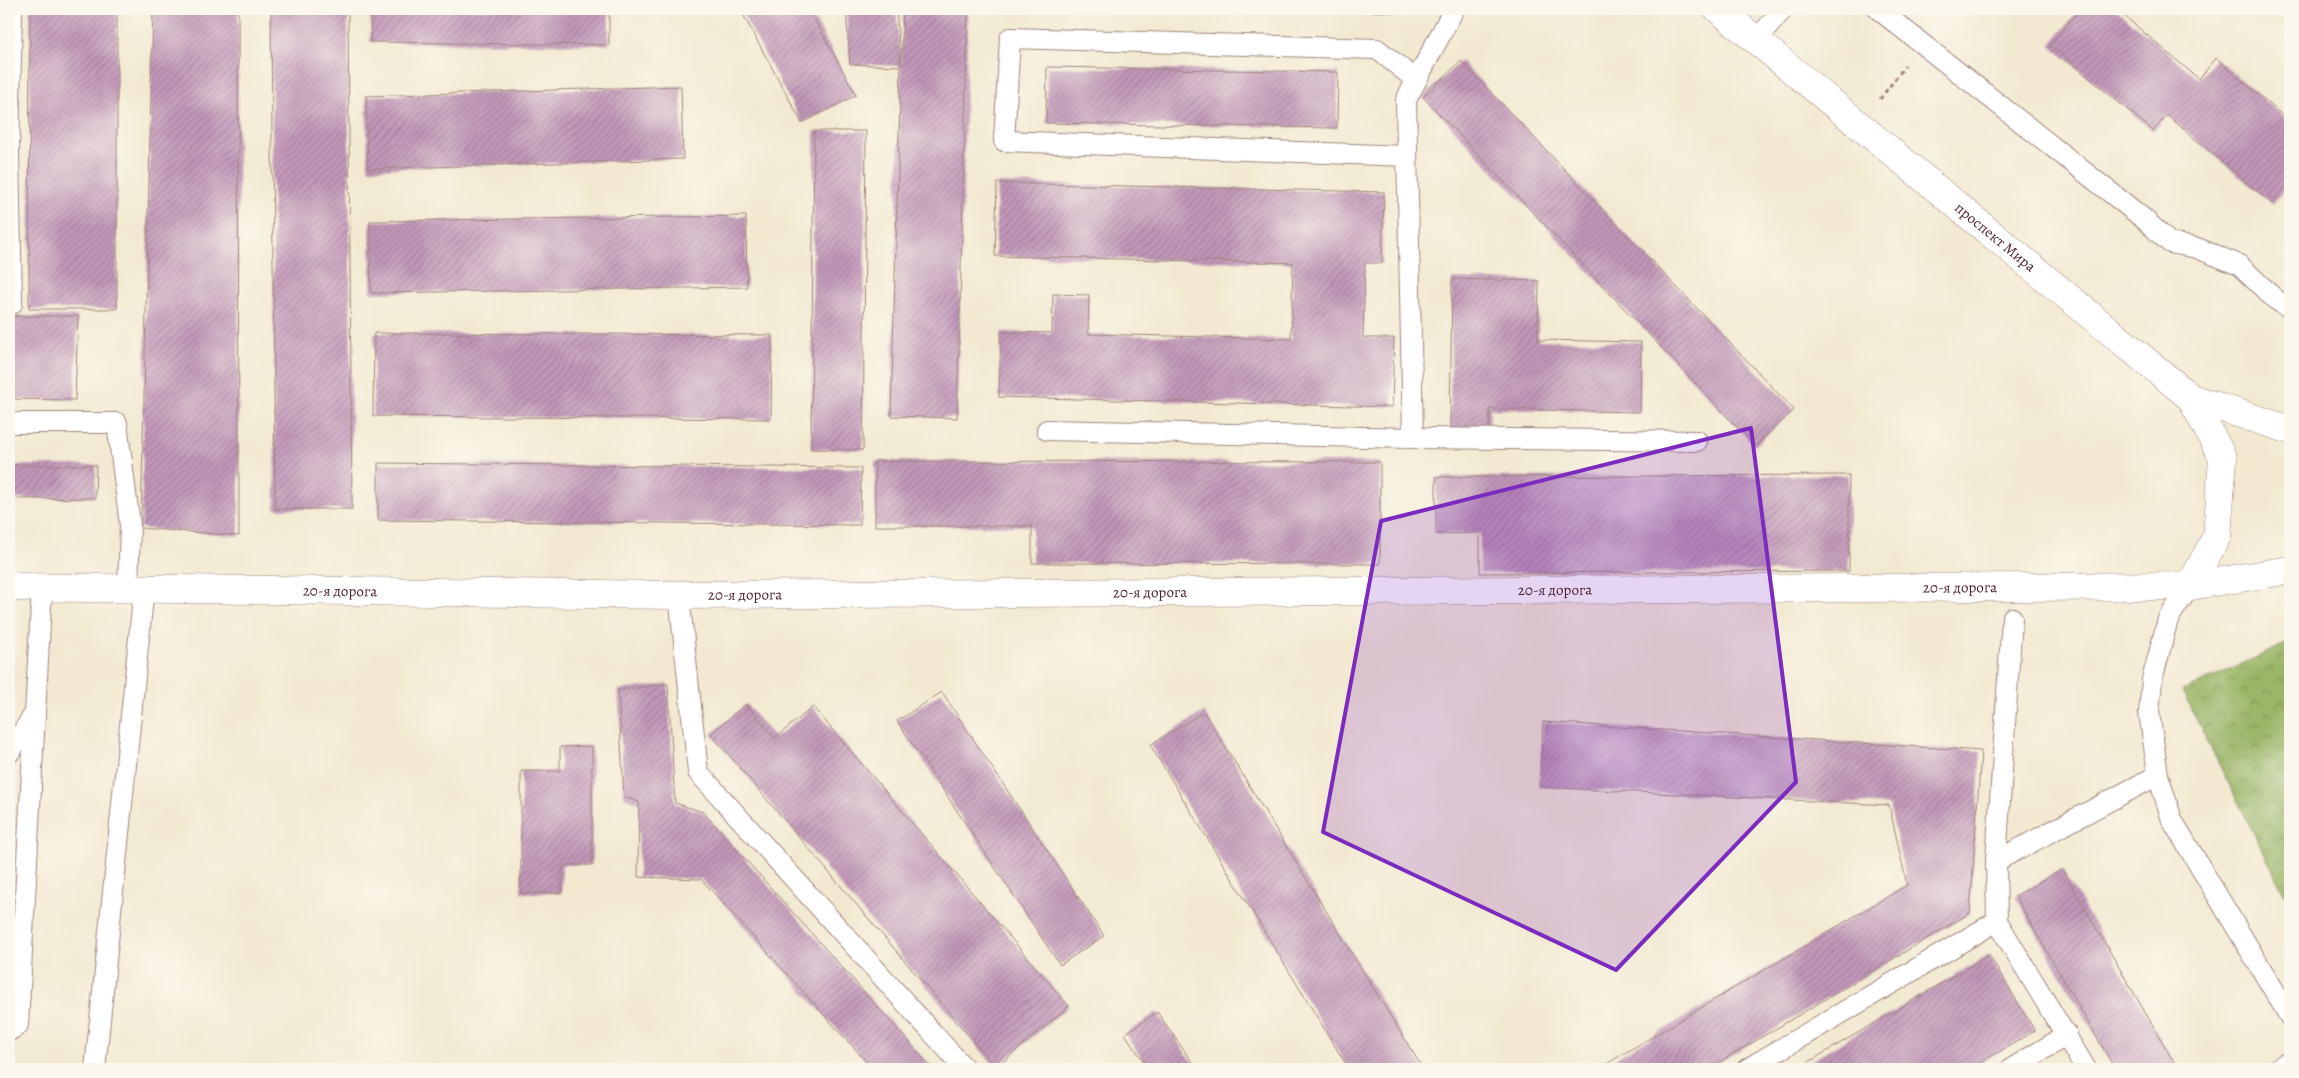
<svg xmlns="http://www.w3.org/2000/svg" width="2299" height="1078" viewBox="0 0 2299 1078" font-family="Alegreya,serif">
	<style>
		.forest { fill: url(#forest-crowns); stroke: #726a4a }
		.building { fill: url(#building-hatch) }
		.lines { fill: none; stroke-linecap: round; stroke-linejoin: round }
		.service-casing { stroke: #9e847e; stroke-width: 22 }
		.secondary-casing { stroke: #9e847e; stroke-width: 29 }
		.path { stroke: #9e847e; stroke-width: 3; stroke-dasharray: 4 4; stroke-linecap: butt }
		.service { stroke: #fff; stroke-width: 20 }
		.secondary { stroke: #fff; stroke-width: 28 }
		.marked { fill: #7b2cbf; fill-opacity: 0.2; stroke: #7b2cbf; stroke-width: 4; stroke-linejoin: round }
		.labels { text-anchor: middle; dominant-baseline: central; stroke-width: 4.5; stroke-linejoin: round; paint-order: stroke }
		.street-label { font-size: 15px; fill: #4a1f2b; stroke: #fbf7ec }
	</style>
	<defs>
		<pattern id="forest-crowns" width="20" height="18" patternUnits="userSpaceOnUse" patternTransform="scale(1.25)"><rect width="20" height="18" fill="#9ab668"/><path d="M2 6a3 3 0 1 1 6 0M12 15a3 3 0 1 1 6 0" fill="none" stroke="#809356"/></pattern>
		<pattern id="building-hatch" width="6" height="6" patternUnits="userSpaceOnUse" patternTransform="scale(1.25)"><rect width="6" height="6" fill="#c298b9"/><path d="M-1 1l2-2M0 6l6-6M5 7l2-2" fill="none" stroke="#a07b97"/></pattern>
	</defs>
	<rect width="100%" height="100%" fill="#fbf7ec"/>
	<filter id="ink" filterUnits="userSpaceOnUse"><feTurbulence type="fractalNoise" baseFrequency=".02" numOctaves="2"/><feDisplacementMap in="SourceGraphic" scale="10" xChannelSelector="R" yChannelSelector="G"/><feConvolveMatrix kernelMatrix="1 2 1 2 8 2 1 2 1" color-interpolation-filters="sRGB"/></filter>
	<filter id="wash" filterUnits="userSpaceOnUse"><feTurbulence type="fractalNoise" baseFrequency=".0096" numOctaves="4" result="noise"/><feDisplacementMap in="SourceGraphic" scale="20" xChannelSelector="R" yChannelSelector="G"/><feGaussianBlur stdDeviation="1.12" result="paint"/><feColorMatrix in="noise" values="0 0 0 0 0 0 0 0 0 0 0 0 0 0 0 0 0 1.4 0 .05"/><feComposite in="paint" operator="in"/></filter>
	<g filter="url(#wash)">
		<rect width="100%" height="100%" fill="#f3e9d1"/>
		<!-- forest -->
		<path class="forest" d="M2290 642V905L2182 691Z"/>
		<g id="blocks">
			<!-- building -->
			<g class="building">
				<path d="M30 9H117V309H29Z"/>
				<path d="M153 9H238L239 536 141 528Z"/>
				<path d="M271 9H348L352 509H275Z"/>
				<path d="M371 9H609V45L370 42Z"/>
				<path d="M740 9H809L856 95 802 123Z"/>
				<path d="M846 9H896L901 66 903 9H968L957 418 891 416 901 66 850 64Z"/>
				<path d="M1310 9H1416V13Z"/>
				<path d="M2080 9H2116L2199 79 2216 58 2290 122V183L2272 204 2167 115 2153 131 2050 45Z"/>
				<path d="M1461 61 1794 410 1755 446 1423 97Z"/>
				<path d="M1047 67 1338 72 1337 128 1046 123Z"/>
				<path d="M681 86 683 159 368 169 366 96Z"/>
				<path d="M814 131H866L863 450 811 449Z"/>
				<path d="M997 183 1384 192 1382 263H1365L1363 338H1394L1392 407 999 397 1001 332 1052 333 1053 294 1089 295 1088 334 1291 339 1293 263 995 256Z"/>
				<path d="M746 216 747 287 371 293 370 221Z"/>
				<path d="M1452 279 1539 281 1538 340 1641 342 1640 412 1490 409 1489 431 1450 430Z"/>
				<path d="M9 316H78L75 400 9 399Z"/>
				<path d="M374 333 772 335 771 419 373 416Z"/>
				<path d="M875 461 1380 462V564L1032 563V526H875Z"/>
				<path d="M378 463 861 468 860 525 378 520Z"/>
				<path d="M9 465H96L95 498 9 499Z"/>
				<path d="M1849 475V571L1480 573V533L1436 534V477Z"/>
				<path d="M668 684 675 803 703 812 933 1069H873L701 879 638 877 639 802 624 797 618 690Z"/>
				<path d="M942 692 1104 936 1060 965 897 721Z"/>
				<path d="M746 704 775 738 813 707 1069 1006 996 1068 711 734Z"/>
				<path d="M1204 712 1423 1069H1349L1150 745Z"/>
				<path d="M1543 722 1981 751 1970 913 1708 1069H1598L1907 885 1889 805 1539 787Z"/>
				<path d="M592 746V865H562V893H521V771H560V747Z"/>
				<path d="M2062 869 2178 1069H2115L2015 896Z"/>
				<path d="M1989 955 2035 1031 1969 1069H1797Z"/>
				<path d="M1157 1012 1197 1069H1149L1125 1034Z"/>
			</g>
		</g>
	</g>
	<g filter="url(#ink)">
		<use href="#blocks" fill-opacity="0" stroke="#9e847e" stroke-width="1"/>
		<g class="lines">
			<defs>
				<g id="service">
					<path d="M1878 9 2144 219 2170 243 2197 248 2239 265 2275 299 2290 308"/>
					<path d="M1756 41 1783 9"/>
					<path d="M9 152 12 304H9"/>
					<path d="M9 152 12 9"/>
					<path d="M1407 156 1004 141 1010 38 1377 49 1416 80"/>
					<path d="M9 423H117L130 525 128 588"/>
					<path d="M1047 430 1413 438 1406 100 1454 9"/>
					<path d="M1413 438 1697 441"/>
					<path d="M2190 586 2168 619 2152 680 2149 712 2158 775 2172 820 2290 1017"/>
					<path d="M679 595 698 772 965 1069"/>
					<path d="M2012 618 1996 861 1997 921 2086 1069"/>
					<path d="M9 753 33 716"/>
					<path d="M1996 861 2158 775"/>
					<path d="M9 1031 18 1025 42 587"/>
					<path d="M95 1069 144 588"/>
					<path d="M1747 1069 1997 921"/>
					<path d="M2011 1069 2067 1035"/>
					<path d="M2276 1069 2290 1061"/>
				</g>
				<g id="secondary">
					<path id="s1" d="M1718 9 2191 398 2290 430"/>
					<path d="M2190 586 2217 536 2223 458 2191 398"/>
					<path id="s2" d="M9 587 679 595 2190 586 2290 570"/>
				</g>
			</defs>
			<!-- service casing -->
			<use href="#service" class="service-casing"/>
			<!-- secondary casing -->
			<use href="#secondary" class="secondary-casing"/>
			<!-- path -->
			<path class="path" d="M1880 99 1905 66"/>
			<!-- service -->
			<use href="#service" class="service"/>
			<!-- secondary -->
			<use href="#secondary" class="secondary"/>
		</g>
	</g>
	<!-- marked area -->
	<path class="marked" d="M1751 428 1796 782 1616 970 1323 832 1381 521Z"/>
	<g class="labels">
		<!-- street labels -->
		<g class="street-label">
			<text stroke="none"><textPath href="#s1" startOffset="359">проспект Мира</textPath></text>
			<text stroke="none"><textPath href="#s2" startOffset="1951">20-я дорога</textPath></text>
			<text stroke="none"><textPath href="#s2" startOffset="1546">20-я дорога</textPath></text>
			<text stroke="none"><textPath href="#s2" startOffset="331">20-я дорога</textPath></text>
			<text stroke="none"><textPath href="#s2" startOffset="1141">20-я дорога</textPath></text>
			<text stroke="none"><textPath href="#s2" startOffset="736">20-я дорога</textPath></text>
		</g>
	</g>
	<!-- margin -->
	<rect width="2299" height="1078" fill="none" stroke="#fbf7ec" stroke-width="30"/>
</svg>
